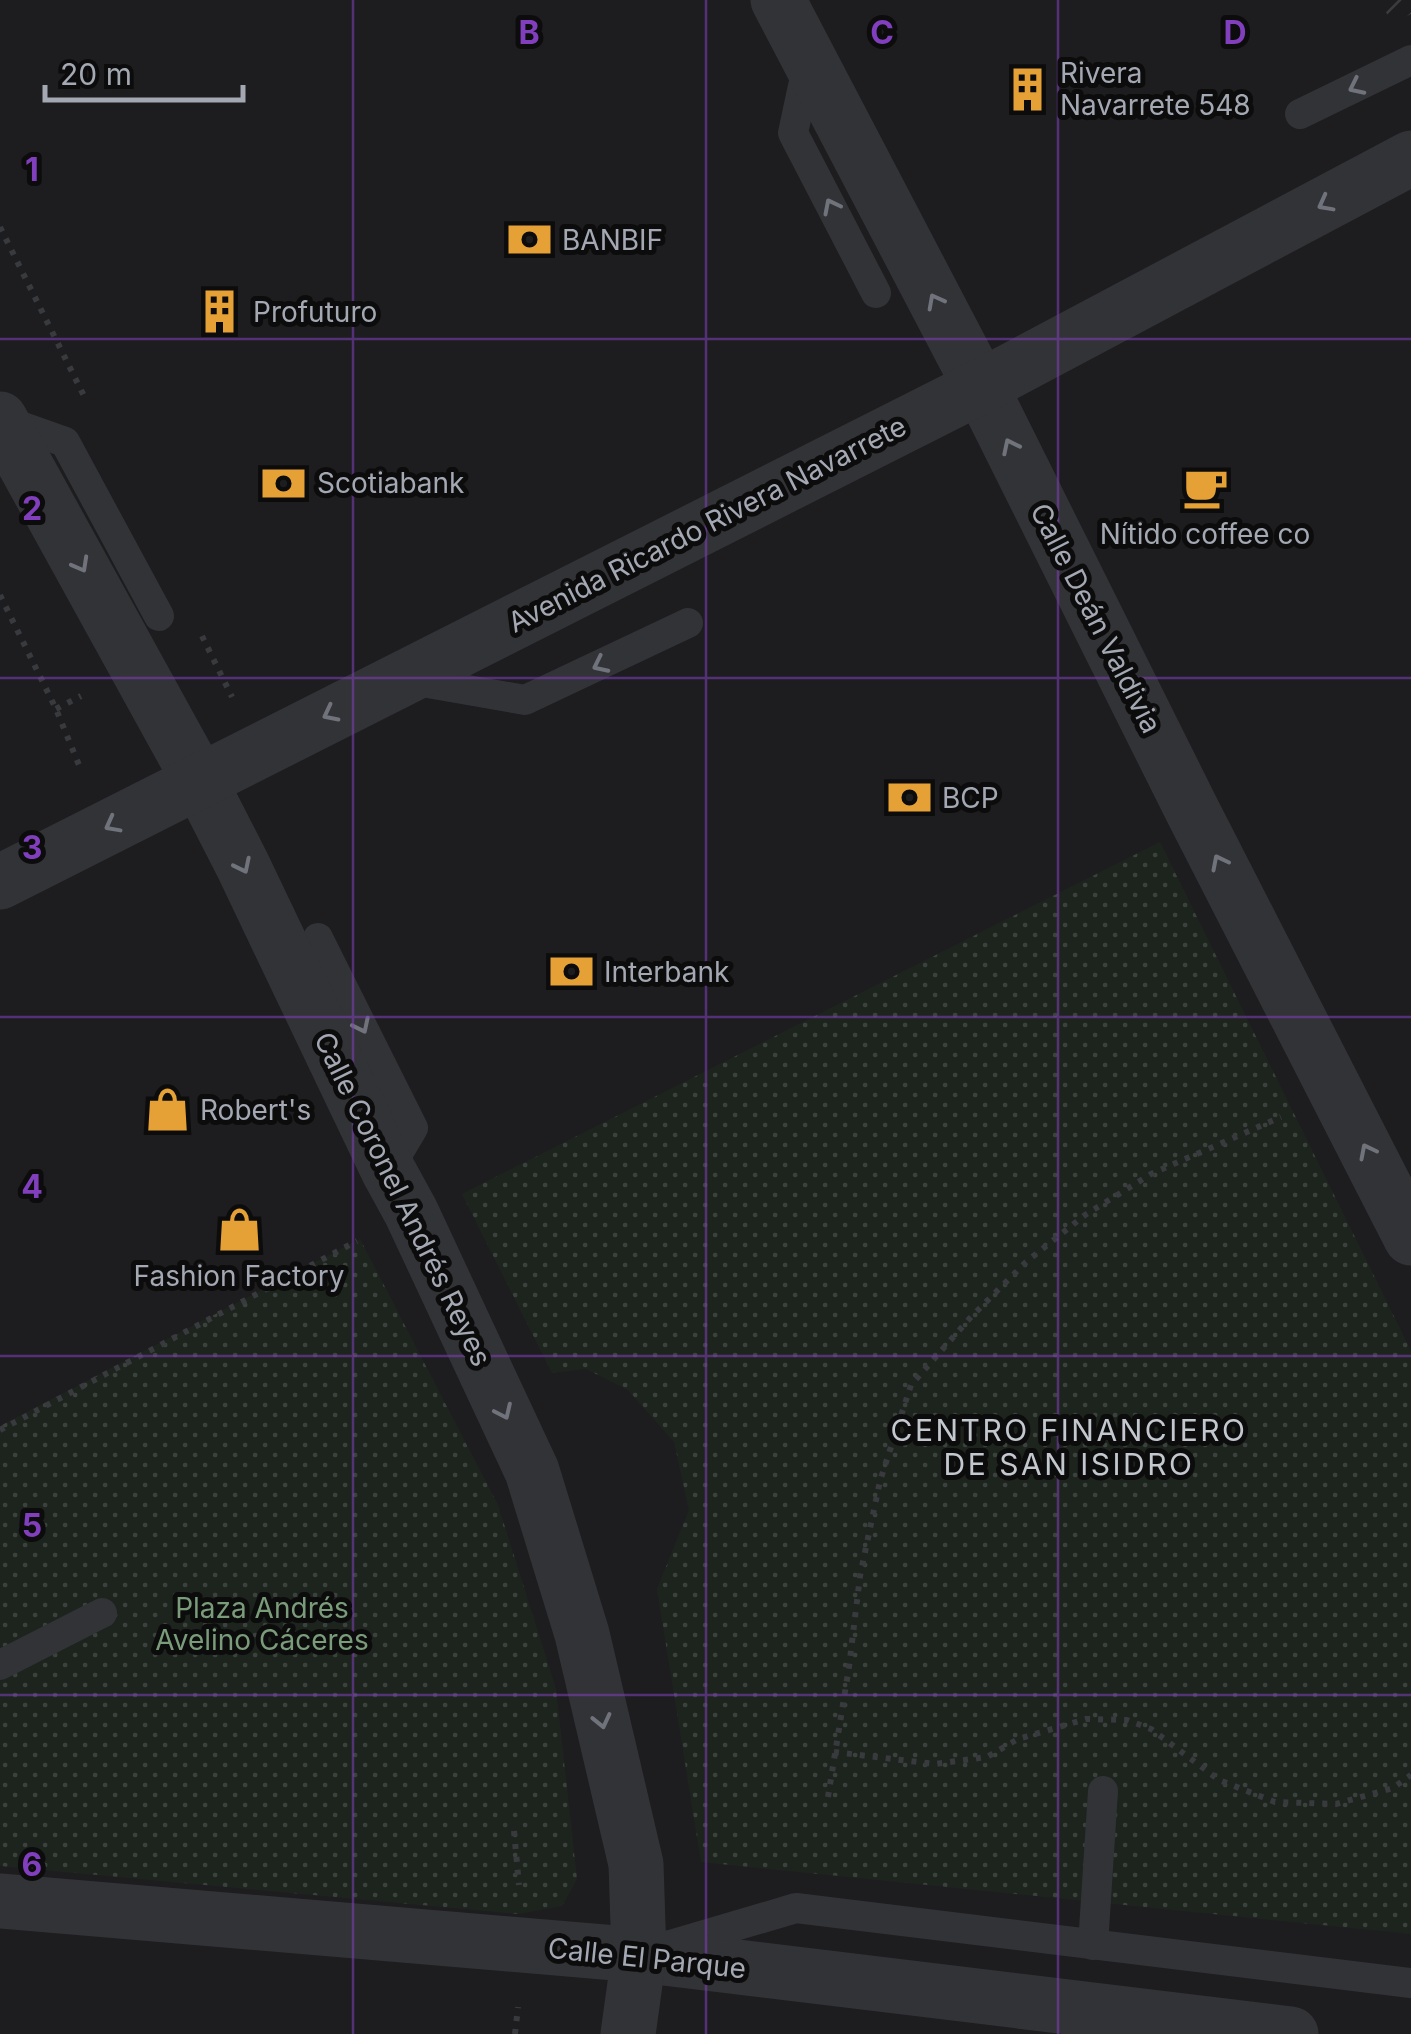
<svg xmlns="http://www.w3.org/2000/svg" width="1411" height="2034" viewBox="0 0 1411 2034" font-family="Inter,sans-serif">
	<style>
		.built { fill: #1d1d1f }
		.industrial { fill: url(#industrial-furrows) }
		.park { fill: url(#park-dots) }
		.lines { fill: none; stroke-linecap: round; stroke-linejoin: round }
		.path { stroke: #383a3e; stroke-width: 6; stroke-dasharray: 5 8; stroke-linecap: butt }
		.service { stroke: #323337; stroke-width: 30 }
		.minor { stroke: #323337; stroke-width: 55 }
		.tertiary { stroke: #323337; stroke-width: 55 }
		.oneway { stroke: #70737b }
		.grid { fill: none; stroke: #813fbd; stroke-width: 2.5; stroke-opacity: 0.55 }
		.labels { text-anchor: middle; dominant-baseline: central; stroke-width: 10; stroke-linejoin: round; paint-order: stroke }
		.poi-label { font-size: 28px; fill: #a3a8b2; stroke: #0c0c0d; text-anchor: start }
		.street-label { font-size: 28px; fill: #a3a8b2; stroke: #0c0c0d }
		.park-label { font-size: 28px; fill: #7b9c7b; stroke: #0c0c0d }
		.neighbourhood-label { font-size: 30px; letter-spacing: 2.5px; fill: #c3c7ce; stroke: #0c0c0d }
		.grid-label { font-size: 32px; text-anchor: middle; font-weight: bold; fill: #813fbd; stroke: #0c0c0d; stroke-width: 10; stroke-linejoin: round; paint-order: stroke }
	</style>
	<defs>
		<pattern id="industrial-furrows" width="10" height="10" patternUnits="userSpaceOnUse" patternTransform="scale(2.5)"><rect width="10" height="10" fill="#1d1d1f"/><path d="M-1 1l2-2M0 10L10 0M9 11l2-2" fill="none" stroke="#3b3b3d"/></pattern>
		<pattern id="park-dots" width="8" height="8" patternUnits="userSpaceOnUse" patternTransform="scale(2.5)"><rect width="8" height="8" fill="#1d241e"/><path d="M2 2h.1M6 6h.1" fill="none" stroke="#3b413c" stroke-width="1.8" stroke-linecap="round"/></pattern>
	</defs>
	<rect width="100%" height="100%" fill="#111112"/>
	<!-- built -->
	<rect class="built" x="0" y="0" width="1411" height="2034"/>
	<!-- industrial -->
	<path class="industrial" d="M1380 0H1411V14L1392 24Z"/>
	<!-- park -->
	<g class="park">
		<path d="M1160 842 1411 1351V1934L701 1862 657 1589 689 1510 674 1442 628 1390 586 1369 552 1373 462 1194Z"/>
		<path d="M360 1239 498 1505 556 1689 577 1879 562 1906 518 1914 0 1866V1426Z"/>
	</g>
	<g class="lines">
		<!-- path -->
		<g class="path">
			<path d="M0 227 84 396"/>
			<path d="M0 595 56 709 81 770"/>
			<path d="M202 636 232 697"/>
			<path d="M56 709 81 696"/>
			<path d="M0 1430 357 1241"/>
			<path d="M834 1752 935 1764 987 1757 1018 1739 1086 1719 1127 1720 1151 1729 1219 1780 1275 1802 1336 1804 1393 1788 1411 1775"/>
			<path d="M828 1797 849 1667 860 1576 880 1481 911 1385 970 1318 1026 1262 1085 1215 1151 1174 1281 1117"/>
			<path d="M514 1831 519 1885"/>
			<path d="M515 2034 518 2007"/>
		</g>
		<!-- service -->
		<g class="service">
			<path d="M808 63 793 133 876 293"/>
			<path d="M1300 114 1411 60"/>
			<path d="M3 420 65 442 159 616"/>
			<path d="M405 679 525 700 688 623"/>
			<path d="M318 938 413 1128 388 1170"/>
			<path d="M0 1665 102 1613"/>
			<path d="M1093 1945 1103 1791"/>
			<path d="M664 1947 796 1908 1411 1983"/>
		</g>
		<!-- minor -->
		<g class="minor">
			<path d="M778 0 989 403 1191 808 1411 1238"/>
			<path d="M0 1901 639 1955 1291 2034"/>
		</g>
		<!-- tertiary -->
		<g class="tertiary">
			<path d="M0 419 199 780 243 866 388 1170 411 1212 532 1471 582 1634 636 1864 639 1955 628 2034"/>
			<path d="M0 882 980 387 1411 158"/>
		</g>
	</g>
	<!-- one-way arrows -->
	<defs><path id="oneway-chevron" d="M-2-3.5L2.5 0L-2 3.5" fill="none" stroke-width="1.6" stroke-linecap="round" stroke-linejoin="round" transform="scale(2.5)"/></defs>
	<g class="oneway">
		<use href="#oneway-chevron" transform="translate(1356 87) rotate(154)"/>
		<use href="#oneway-chevron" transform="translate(1325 204) rotate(152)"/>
		<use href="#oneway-chevron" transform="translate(831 206) rotate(-117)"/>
		<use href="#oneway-chevron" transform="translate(935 301) rotate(-118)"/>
		<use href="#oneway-chevron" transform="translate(1010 446) rotate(-116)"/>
		<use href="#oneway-chevron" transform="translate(81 565) rotate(61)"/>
		<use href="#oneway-chevron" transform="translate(600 665) rotate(154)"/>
		<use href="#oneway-chevron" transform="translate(330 714) rotate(153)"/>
		<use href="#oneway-chevron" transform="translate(112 825) rotate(152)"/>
		<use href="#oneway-chevron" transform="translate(1219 862) rotate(-117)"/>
		<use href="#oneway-chevron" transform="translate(243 866) rotate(64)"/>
		<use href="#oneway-chevron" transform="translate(362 1026) rotate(64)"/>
		<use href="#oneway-chevron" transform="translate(1367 1151) rotate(-117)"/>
		<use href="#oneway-chevron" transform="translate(504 1412) rotate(65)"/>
		<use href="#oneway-chevron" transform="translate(602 1721) rotate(77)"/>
	</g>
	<!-- grid -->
	<path class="grid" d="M353 0V2034M706 0V2034M1058 0V2034M0 339H1411M0 678H1411M0 1017H1411M0 1356H1411M0 1695H1411"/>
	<!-- icons -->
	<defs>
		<symbol id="building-bare" viewBox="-9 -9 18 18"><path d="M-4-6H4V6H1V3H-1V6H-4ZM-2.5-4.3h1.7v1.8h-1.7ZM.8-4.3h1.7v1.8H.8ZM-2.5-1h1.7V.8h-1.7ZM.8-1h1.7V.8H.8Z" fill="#e5a036" stroke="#0c0c0d" stroke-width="2.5" paint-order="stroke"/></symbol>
		<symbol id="bank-bare" viewBox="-9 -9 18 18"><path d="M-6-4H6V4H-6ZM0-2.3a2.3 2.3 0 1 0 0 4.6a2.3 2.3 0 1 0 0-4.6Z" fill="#e5a036" stroke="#0c0c0d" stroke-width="2.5" paint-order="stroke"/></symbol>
		<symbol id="cafe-bare" viewBox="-9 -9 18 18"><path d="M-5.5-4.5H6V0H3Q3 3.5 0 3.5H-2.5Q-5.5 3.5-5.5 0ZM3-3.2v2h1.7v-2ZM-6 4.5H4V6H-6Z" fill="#e5a036" stroke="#0c0c0d" stroke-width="2.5" paint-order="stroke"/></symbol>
		<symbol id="shop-bare" viewBox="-9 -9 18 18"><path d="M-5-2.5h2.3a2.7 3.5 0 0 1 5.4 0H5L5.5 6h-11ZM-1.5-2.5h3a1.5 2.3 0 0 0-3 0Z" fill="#e5a036" stroke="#0c0c0d" stroke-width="2.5" paint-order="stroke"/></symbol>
	</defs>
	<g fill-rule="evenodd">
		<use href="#building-bare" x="996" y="58" width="63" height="63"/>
		<use href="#bank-bare" x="498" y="208" width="63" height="63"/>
		<use href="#building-bare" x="188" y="280" width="63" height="63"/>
		<use href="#bank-bare" x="252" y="452" width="63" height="63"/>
		<use href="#cafe-bare" x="1174" y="456" width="63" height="63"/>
		<use href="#bank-bare" x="878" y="766" width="63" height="63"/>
		<use href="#bank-bare" x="540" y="940" width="63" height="63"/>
		<use href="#shop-bare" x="136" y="1078" width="63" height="63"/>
		<use href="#shop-bare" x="208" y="1198" width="63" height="63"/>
	</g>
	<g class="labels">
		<!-- poi labels -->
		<g class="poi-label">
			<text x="1060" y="73">Rivera<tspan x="1060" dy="32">Navarrete 548</tspan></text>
			<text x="562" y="240">BANBIF</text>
			<text x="253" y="312">Profuturo</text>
			<text x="317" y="483">Scotiabank</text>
			<text x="1205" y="534" text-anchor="middle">Nítido coffee co</text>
			<text x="942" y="798">BCP</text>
			<text x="604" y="972">Interbank</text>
			<text x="200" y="1110">Robert's</text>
			<text x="239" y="1276" text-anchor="middle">Fashion Factory</text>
		</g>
		<!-- street labels -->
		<g class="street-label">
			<text transform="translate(707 524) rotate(-27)">Avenida Ricardo Rivera Navarrete</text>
			<text transform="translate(1096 618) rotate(63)">Calle Deán Valdivia</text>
			<text transform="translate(403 1199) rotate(64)">Calle Coronel Andrés Reyes</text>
			<text transform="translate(647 1958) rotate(6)">Calle El Parque</text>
		</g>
		<!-- park labels -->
		<g class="park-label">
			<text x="262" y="1608">Plaza Andrés<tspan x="262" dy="32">Avelino Cáceres</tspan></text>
		</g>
		<!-- neighbourhood labels -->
		<g class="neighbourhood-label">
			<text x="1069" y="1430">CENTRO FINANCIERO<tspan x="1069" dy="34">DE SAN ISIDRO</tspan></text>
		</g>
	</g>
	<g class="grid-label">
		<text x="529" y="44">B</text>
		<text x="882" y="44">C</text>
		<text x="1235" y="44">D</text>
		<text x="32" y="181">1</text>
		<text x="32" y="520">2</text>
		<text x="32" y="859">3</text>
		<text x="32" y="1198">4</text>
		<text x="32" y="1537">5</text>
		<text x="32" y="1876">6</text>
	</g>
	<!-- scale -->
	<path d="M45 85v15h198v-15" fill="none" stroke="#a3a8b2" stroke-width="5"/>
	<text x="60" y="85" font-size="30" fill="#a3a8b2" stroke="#0c0c0d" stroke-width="8" paint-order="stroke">20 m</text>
</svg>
